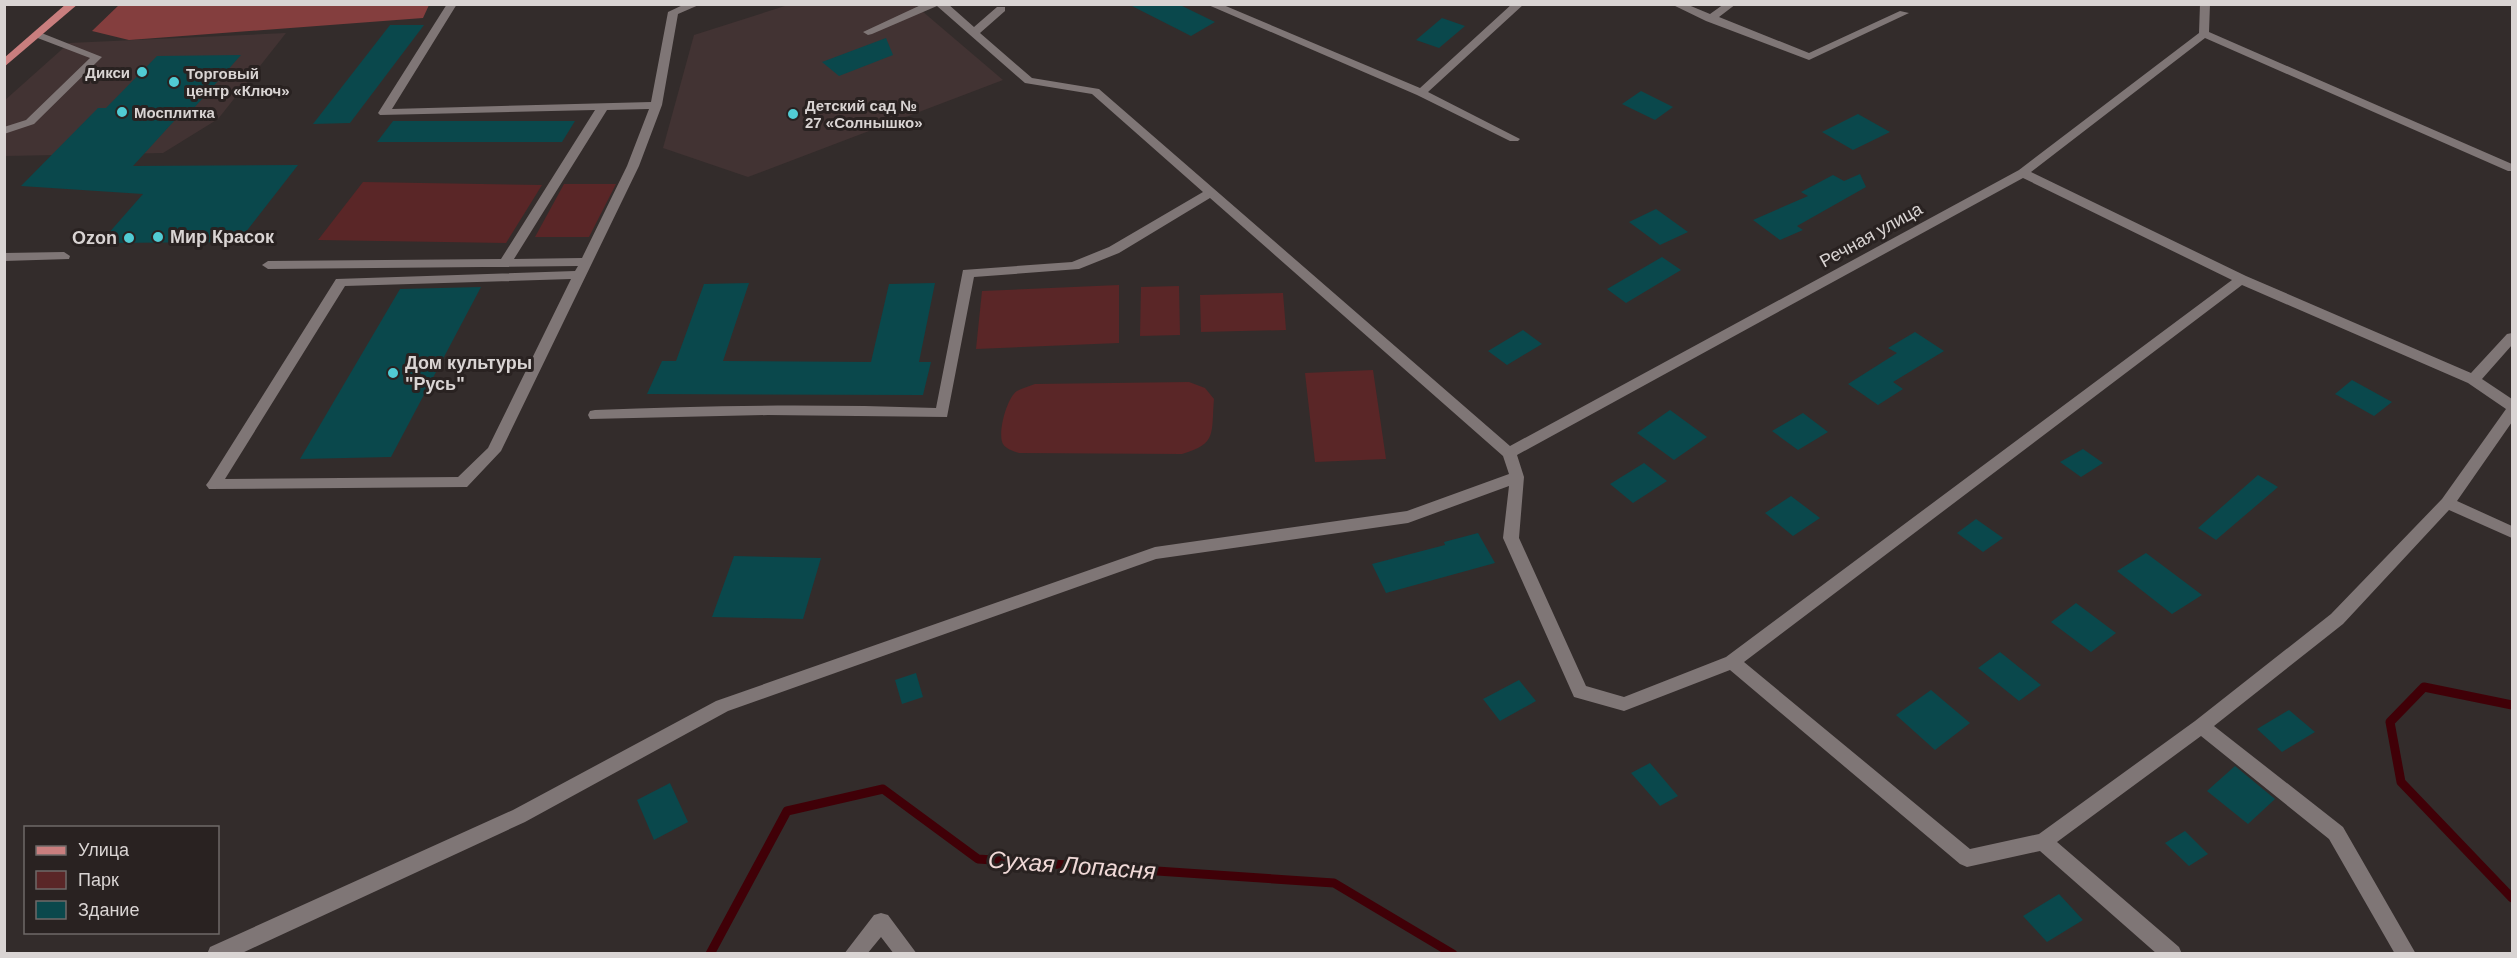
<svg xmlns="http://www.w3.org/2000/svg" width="2517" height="958" viewBox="0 0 2517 958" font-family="Arial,sans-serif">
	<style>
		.built { fill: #423333 }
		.green { fill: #5a2627 }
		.forest { fill: #843e3e }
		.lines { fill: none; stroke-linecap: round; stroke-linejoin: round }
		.stream { stroke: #400007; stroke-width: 9 }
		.building { fill: #0a484c }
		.minor { fill: #7f7676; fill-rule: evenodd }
		.major { fill: #c97e7e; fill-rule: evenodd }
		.poi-dot { fill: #51ccd4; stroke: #292221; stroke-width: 2 }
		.labels { text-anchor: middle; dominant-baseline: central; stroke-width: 6; stroke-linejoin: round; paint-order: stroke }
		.far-poi-label { font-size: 15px; font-weight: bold; fill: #d9d4d3; stroke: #292221; text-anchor: start }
		.street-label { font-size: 18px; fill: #d9d4d3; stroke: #292221 }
		.poi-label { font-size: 18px; font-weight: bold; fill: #d9d4d3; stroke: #292221; text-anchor: start }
		.near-water-label { font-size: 24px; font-style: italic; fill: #f0d9d7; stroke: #292221 }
	</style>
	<rect width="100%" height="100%" fill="#332c2b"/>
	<!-- built -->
	<g class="built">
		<path d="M788 5H915L1003 80 748 177 663 148 694 35Z"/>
		<path d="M286 33 218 119 163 153 5 156 4 101 69 43Z"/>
	</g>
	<!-- green -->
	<g class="green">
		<path d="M363 182 542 185 506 243 318 240Z"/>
		<path d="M564 184H616L589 237H535Z"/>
		<path d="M1119 285V343L976 349 982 291Z"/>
		<path d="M1179 286 1180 335 1140 336 1141 287Z"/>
		<path d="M1283 293 1286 330 1201 332 1200 295Z"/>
		<path d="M1373 370 1386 459 1315 462 1305 373Z"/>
		<path d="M1189 382 1205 388 1214 399C1211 432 1218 444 1182 454L1019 453C1013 451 1006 449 1003 444 997 434 1007 397 1017 391 1022 388 1030 386 1035 384Z"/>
	</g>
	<!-- forest -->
	<path class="forest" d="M120 4H429V5L423 18 129 40 92 31Z"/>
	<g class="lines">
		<!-- stream -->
		<g class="stream">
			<path d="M2512 705 2424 687 2390 722 2401 782 2512 898"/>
			<path d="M710 954 787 811 883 789 978 859 1334 883 1453 954"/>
		</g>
	</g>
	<!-- building -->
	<g class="building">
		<path d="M1128 4H1178L1215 22 1191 36Z"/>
		<path d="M1442 18 1465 26 1439 48 1416 40Z"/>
		<path d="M390 25H424L350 123 313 124Z"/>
		<path d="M886 38 893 55 839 76 822 62Z"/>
		<path d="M241 55 194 108H186L133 166 298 165 238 242 100 243 143 194 21 186 98 108H106L157 56Z"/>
		<path d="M1641 91 1673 107 1655 120 1622 104Z"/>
		<path d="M1858 114 1890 132 1853 150 1822 132Z"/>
		<path d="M393 121H575L562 142H377Z"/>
		<path d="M1860 174 1866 187 1797 226 1803 230 1780 240 1753 220 1808 196 1801 192 1833 175 1844 181Z"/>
		<path d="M1656 209 1688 232 1660 245 1629 222Z"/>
		<path d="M1662 257 1681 270 1626 303 1607 289Z"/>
		<path d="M749 283 723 361 871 362 889 284 935 283 919 362H931L923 395 647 394 662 361H676L704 284Z"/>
		<path d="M481 287 391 457 300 459 400 289Z"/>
		<path d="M1523 330 1542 344 1507 365 1488 351Z"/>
		<path d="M1915 332 1944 351 1893 382 1903 389 1878 405 1848 384 1897 353 1888 348Z"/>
		<path d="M2352 380 2392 402 2374 416 2335 394Z"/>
		<path d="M1670 410 1707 437 1674 460 1637 433Z"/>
		<path d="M1803 413 1828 432 1798 450 1772 431Z"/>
		<path d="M2083 449 2103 463 2081 477 2060 462Z"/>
		<path d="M1644 463 1667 481 1633 503 1610 484Z"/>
		<path d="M2258 475 2278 487 2216 540 2198 528Z"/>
		<path d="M1791 496 1820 518 1793 536 1765 513Z"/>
		<path d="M1976 519 2003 538 1983 552 1957 533Z"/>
		<path d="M1478 533 1495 563 1386 593 1372 564 1445 545 1444 542Z"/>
		<path d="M2146 553 2202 595 2172 614 2117 571Z"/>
		<path d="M734 556 821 558 803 619 712 617Z"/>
		<path d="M2076 603 2116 633 2091 652 2051 622Z"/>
		<path d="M2000 652 2041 685 2019 701 1978 668Z"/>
		<path d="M916 673 923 697 902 704 895 680Z"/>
		<path d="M1519 680 1536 701 1500 721 1483 699Z"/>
		<path d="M1931 690 1970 723 1935 750 1896 715Z"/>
		<path d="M2289 710 2315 732 2282 752 2257 729Z"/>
		<path d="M1650 763 1678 796 1660 806 1631 773Z"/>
		<path d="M2235 766 2275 799 2248 824 2207 791Z"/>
		<path d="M670 783 688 822 654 840 637 800Z"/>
		<path d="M2185 831 2208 854 2189 866 2165 843Z"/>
		<path d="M2059 894 2083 920 2047 942 2023 916Z"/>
	</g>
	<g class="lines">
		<!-- minor -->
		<g class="minor">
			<path d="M447 4H457L392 109 651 102 668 12 685 4H701L678 14 662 105 639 166 501 451 467 487 209 489 206 485 209 481 336 279 575 271 578 266 268 269 262 265 268 261 501 259 595 110 380 115 378 113ZM649 109 627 166 582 258 514 259 607 110ZM571 279 488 448 458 477 225 479 345 286Z"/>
			<path d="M923 4H948L974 27 997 7H1005V11L980 33 1032 78 1099 89 1510 446 2019 170 2199 33 2200 4H2210L2209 32 2512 164V171H2508L2205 38 2031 172 2246 276 2471 373 2507 334 2512 333V345L2482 379 2512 399V422L2457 501 2512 526V538L2449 510 2343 624 2214 726 2343 827 2416 954H2395L2329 839 2201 736 2057 842 2179 947 2182 954H2157L2040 851 1967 867 1960 864 1730 670 1624 711 1574 697 1503 538 1509 486 1408 523 1156 559 728 711 525 822 240 954H207L210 947 513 810 716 701 1155 547 1407 511 1509 474 1503 456 1210 198 1119 253 1079 269 974 277 947 417 768 415 590 419 588 415 590 411 595 410C709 405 822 404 936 408L963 270 1072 262 1109 247 1203 192 1092 94 1025 83 937 6 872 34 868 35 863 32ZM2023 178 2232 280 1726 657 1624 697 1586 686 1519 538 1524 477 1517 455ZM2242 285 2468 383 2506 409 2442 499 2331 614 2195 721 2039 834 1970 849 1744 662Z"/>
			<path d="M1206 4H1221L1420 88 1512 4H1524L1428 92 1520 139 1518 141H1510L1417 95Z"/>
			<path d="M1671 4H1686L1710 14 1724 4H1736L1719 17 1809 53 1900 11 1909 13 1809 60 1706 21Z"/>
			<path d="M39 32 102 57 34 124 4 134V127L26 120 90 58 35 37V33Z"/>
			<path d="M64 252 70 256 69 259 4 261V253Z"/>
			<path d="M881 913 888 915 917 954H894L881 937 867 954H844L874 915Z"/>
		</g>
		<!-- major -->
		<path class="major" d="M66 4H78L4 67V58Z"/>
	</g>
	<!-- markers -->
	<g class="poi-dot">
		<circle cx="142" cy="72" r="6"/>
		<circle cx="174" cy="82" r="6"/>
		<circle cx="122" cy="112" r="6"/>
		<circle cx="793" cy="114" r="6"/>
		<circle cx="158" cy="237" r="6"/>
		<circle cx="129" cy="238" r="6"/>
		<circle cx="393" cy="373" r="6"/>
	</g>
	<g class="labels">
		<!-- far-poi labels -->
		<g class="far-poi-label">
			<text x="130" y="72" text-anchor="end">Дикси</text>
			<text x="186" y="73">Торговый<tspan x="186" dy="17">центр «Ключ»</tspan></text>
			<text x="805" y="105">Детский сад №<tspan x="805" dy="17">27 «Солнышко»</tspan></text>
			<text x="134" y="112">Мосплитка</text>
		</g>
		<!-- street labels -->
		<g class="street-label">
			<text transform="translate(1871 235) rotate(-29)">Речная улица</text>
		</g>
		<!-- poi labels -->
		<g class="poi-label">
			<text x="170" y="237">Мир Красок</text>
			<text x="117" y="238" text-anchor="end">Ozon</text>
			<text x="405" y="363">Дом культуры<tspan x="405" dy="21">"Русь"</tspan></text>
		</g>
		<!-- near-water labels -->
		<g class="near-water-label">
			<text transform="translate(1072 865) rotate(4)">Сухая Лопасня</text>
		</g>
	</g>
	<!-- border -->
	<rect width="2517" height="958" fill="none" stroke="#d9d4d3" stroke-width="12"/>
	<!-- legend -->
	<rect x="24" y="826" width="195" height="108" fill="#292221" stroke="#6f6968" stroke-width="1.5"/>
	<rect x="36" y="846" width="30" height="9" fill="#c97e7e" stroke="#6f6968" stroke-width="1.5"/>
	<text x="78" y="856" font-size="18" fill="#d9d4d3">Улица</text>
	<rect x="36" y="871" width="30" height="18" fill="#5a2627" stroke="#6f6968" stroke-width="1.5"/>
	<text x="78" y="886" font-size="18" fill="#d9d4d3">Парк</text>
	<rect x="36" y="901" width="30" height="18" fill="#0a484c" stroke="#6f6968" stroke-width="1.5"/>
	<text x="78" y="916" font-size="18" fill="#d9d4d3">Здание</text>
</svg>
